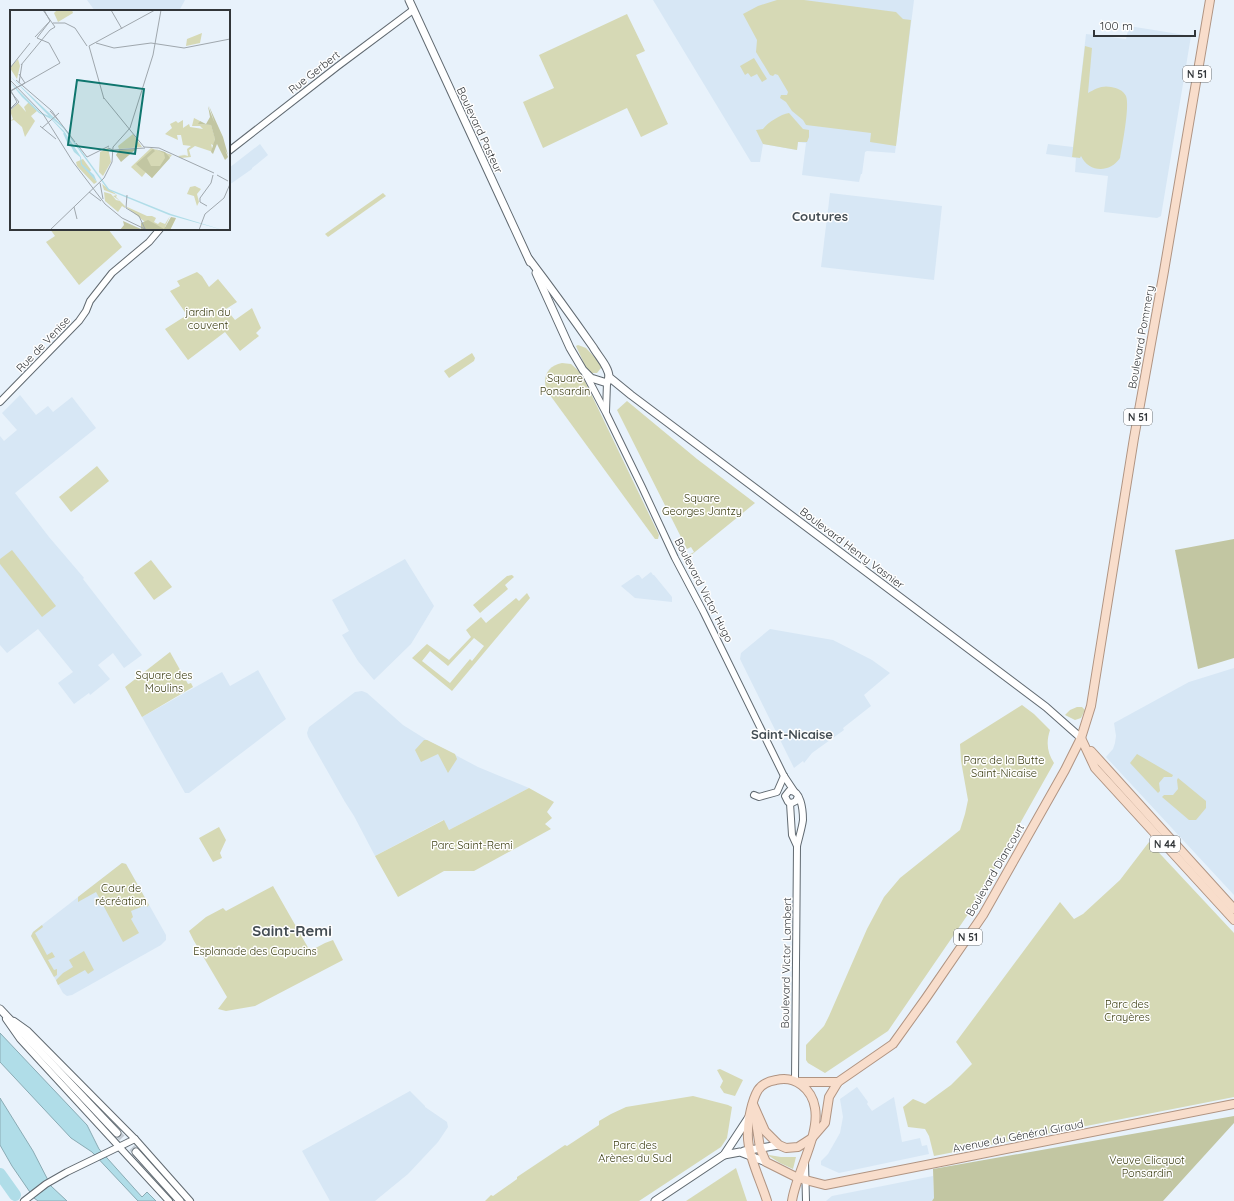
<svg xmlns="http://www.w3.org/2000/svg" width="1234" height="1201" viewBox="0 0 1234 1201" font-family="Quicksand,sans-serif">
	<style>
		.built { fill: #d7e7f5 }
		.green { fill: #d6d9b5; fill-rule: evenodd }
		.forest { fill: #c2c6a2 }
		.water { fill: #b0dde8; stroke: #8aabb4 }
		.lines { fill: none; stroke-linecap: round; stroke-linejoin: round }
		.river { stroke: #b0dde8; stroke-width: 12 }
		.secondary-tunnel { stroke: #c4ccd4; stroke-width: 7; stroke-dasharray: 7 3.5; stroke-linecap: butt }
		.tertiary-casing { stroke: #616a71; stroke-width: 8 }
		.secondary-casing { stroke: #616a71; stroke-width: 9 }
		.primary-casing { stroke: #b09482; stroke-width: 10 }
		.tertiary { stroke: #fff; stroke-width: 6 }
		.secondary { stroke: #fff; stroke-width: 7 }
		.primary { stroke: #f8ddcb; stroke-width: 8 }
		.labels { text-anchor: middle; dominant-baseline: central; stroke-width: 3; stroke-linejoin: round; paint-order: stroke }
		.shield { fill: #fefefe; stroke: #6f7274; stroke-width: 1 }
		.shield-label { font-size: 10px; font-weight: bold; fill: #323639 }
		.street-label { font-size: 11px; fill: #323639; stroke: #fefefe }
		.park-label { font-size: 11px; fill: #3a3c10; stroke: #fefefe }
		.quarter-label { font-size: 13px; font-weight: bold; fill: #444d53; stroke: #fefefe }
		.district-label { font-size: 15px; font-weight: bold; fill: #444d53; stroke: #fefefe }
		.inset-river { fill: none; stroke: #b0dde8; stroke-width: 2 }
		.inset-road { fill: none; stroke: #9fa7ad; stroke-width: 1 }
		.view { fill: #0f766e; fill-opacity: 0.15; stroke: #0f766e; stroke-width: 2 }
		.inset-edge { fill: none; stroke: #323639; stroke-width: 2 }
	</style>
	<rect width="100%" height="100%" fill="#e8f2fb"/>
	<!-- built -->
	<g class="built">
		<path d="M87 0H185L179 11H95Z"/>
		<path d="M653 0H914L895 153 867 151 865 152 862 174H861L859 182 802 175 806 143 798 142 797 150 763 144 760 162H751Z"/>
		<path d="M1129 26 1191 36 1161 216 1157 218 1104 212 1108 176 1075 172 1076 158 1046 154 1048 144 1073 147 1086 34 1126 39Z"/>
		<path d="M260 144 268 155 252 168V169L229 185V168Z"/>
		<path d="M830 193 942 206 934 280 821 267Z"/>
		<path d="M20 395 36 415 48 406 53 412 72 397 96 428 15 493 49 537 84 578 83 579 142 655 124 668 113 653 98 665 110 679 90 695 89 693 74 704 58 683 73 672 38 629 7 653 0 645V436L4 441 17 430 2 413Z"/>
		<path d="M405 559 434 606 411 644 374 680 358 661 342 635 349 631 332 600Z"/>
		<path d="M651 572 653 575H654L672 597V602L635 598 621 586 637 575H639L642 579Z"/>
		<path d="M770 629 833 640 872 660 890 673 864 695 871 706 843 728 844 730 812 753 804 763 803 761 794 768 740 659 741 653Z"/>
		<path d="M1234 668V895L1106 757 1113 749 1115 743 1116 736 1114 723 1189 682Z"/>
		<path d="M258 670 286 719 189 793H185L142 717 222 672 230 686Z"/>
		<path d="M362 691 367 693 403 725 427 740 478 767 529 788 449 830 443 820 375 856 354 816 345 802 308 737 307 733 309 727 355 692Z"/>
		<path d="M122 863 126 864 166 935V940L161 945 72 995 67 996 63 993 31 936 33 932Z"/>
		<path d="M857 1087 868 1102 867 1104 872 1111 894 1097 902 1142 920 1138 922 1146 927 1145 929 1154 839 1173 821 1165V1161L828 1154 840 1133 843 1117 840 1099Z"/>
		<path d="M410 1091 425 1106V1107L447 1122 448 1127 438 1142 408 1174 375 1201H330L302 1151Z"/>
		<path d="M933 1176 934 1198 932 1201H826L832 1196Z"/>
	</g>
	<!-- green -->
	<g class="green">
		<path d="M777 0H804L896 12 903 19 911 20 896 146 870 142 871 133 806 125 803 120 792 111 786 102 780 98 781 95H787L788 92 778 75 775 74 773 76 770 75 756 52 757 40 743 14 758 6Z"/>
		<path d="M627 14 645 51 636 55 668 124 641 137 627 108 543 148 523 102 554 88 539 55Z"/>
		<path d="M1085 46 1092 48 1088 93C1095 89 1102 85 1111 87 1117 88 1123 90 1126 96 1130 106 1122 146 1120 158 1110 173 1089 173 1081 156L1080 158 1072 157Z"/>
		<path d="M754 58 767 79 762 82 757 74 751 77 748 73 745 75 740 66Z"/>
		<path d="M789 113 803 129 809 130V137L807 142H798L797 150 763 144 756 130 763 129C767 123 781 114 789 113Z"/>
		<path d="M383 193 386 196 328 237 325 234Z"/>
		<path d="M50 229H108L122 247 79 285 46 242 55 236Z"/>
		<path d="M197 272 202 276 209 287 218 279 237 302 226 309 235 320 252 308 261 328 256 333 259 336 240 351 225 332 188 360 165 329 187 315 170 291 180 286 177 281Z"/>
		<path d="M578 345 586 348 600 363 601 368 597 373H590L587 370 576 346Z"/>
		<path d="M472 353 475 358 474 361 449 378 444 371Z"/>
		<path d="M562 363 571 364 581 373 659 535 658 539H655L547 391C542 377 547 366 562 363Z"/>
		<path d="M627 401 697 459 755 503 690 556 689 555 694 552 691 547 687 549 617 410Z"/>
		<path d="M97 466 109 481 71 512 59 497Z"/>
		<path d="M12 550 56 606 42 617 0 564V559Z"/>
		<path d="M151 560 172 587 154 600 134 573Z"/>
		<path d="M512 575 514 577 505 585 508 589 480 613 473 605 507 576Z"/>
		<path d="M527 593 530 598 452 691 412 658 427 644 449 660 471 637 466 630 481 617 486 623 516 598 519 601ZM474 638 484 646 472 661 470 659 450 683 422 661 430 651 448 666Z"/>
		<path d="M170 652 188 684 191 683 193 687 142 717 125 687Z"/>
		<path d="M1022 705 1034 714 1050 730C1046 742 1047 752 1054 763L973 907 888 1031 825 1073 808 1063 806 1060V1045L824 1026 829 1016 867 929 884 897 900 878 960 830 965 814 968 800 961 761 960 744Z"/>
		<path d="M1077 707H1082L1085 710 1081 718 1075 720 1065 715 1070 710Z"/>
		<path d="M424 740H427L455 754 457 759 448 773 438 754 421 762 415 750Z"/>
		<path d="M1137 754 1173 775 1172 777H1164L1159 783 1160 791 1158 793 1130 763Z"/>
		<path d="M1178 778 1206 801V808L1196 820H1189L1162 797 1164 795H1173L1178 789 1177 780Z"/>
		<path d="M529 788 554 802 547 812 552 818 545 824 551 829 474 871H444L398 897 375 856 444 820 449 830Z"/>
		<path d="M219 827 226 840 220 853 222 858 213 862 199 838Z"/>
		<path d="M1149 842 1234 933V1097L934 1156 929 1136 925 1129 908 1127 903 1107 913 1099 925 1104 951 1085 972 1064 956 1042 1060 902 1074 919 1083 914 1120 880Z"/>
		<path d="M122 863 126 864 149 905 147 907 146 905 131 911 133 917 131 919 139 933 123 942 96 892 78 902V897Z"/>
		<path d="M273 886 310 951 325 943 333 940 343 960 255 1006 226 1011 218 1009 227 997 194 941 189 931 206 917 223 908 226 911Z"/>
		<path d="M42 925 43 927 35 933 47 955 52 952 55 957 48 960 54 970 57 969V975L54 977 31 936 33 932Z"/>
		<path d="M84 951 94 970 88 974 85 970 58 985 56 980 63 973 73 967 69 960Z"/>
		<path d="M720 1069 743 1080 735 1096 724 1093 720 1087 723 1081 717 1070Z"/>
		<path d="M693 1096 728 1105 732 1107 727 1138 721 1147 639 1201H485L491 1195 493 1196 517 1179V1177L565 1145 567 1146 599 1125V1121L611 1114 626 1107Z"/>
		<path d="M769 1155 781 1157H796L793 1169 780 1163 769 1156Z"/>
		<path d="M736 1168 747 1201H686Z"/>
	</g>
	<!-- forest -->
	<g class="forest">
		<path d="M1234 539V658L1198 669 1175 550Z"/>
		<path d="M1234 1116V1123L1163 1201H932L934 1198 933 1169Z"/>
	</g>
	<!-- water -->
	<g class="water">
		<path d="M0 1033 87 1125 99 1149 142 1197 147 1192 156 1201H138L92 1152 71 1138 0 1062Z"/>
		<path d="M0 1098 33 1151 51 1186 67 1201H38L34 1198 12 1166 0 1145Z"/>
	</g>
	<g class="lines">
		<!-- river -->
		<path class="river" d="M0 1174 15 1195"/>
		<!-- secondary-tunnel -->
		<path class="secondary-tunnel" d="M117 1133 136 1152"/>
		<defs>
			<g id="tertiary">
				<path d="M229 151 338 66 413 10"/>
				<path d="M585 373 606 413 642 487 675 558 703 611 784 776 794 791"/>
				<path d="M0 402 79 321 86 311 90 301 112 273 149 242 160 229"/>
				<path d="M606 411 607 383"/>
				<path d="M754 795 759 797 777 792 784 776"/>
				<path d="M790 803 792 835 797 846"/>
				<path d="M6 1019 20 1039 169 1201"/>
				<path d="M14 1021 28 1031 135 1139 190 1201"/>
				<path d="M795 1080 797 846C799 837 802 828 803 820 803 810 801 789 789 791L785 796 788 802 792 803 796 801 798 796"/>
				<path d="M805 1162 806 1201"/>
				<path d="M24 1201 46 1184 67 1172 135 1139"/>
			</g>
			<g id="secondary">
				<path d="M409 0 530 262"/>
				<path d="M529 259C551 288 572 317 593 347 598 356 609 367 609 377L631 395 1046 707 1081 738"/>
				<path d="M536 273 570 348 583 370 591 378 607 383 609 377"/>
				<path d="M0 1009 117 1133"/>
				<path d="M744 1151 779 1145"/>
				<path d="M136 1152 180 1201"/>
				<path d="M724 1155 740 1152 766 1162"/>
				<path d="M655 1201 724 1155 749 1117"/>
			</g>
			<g id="primary">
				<path d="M1081 738 1095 768 1234 920"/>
				<path d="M1091 751 1234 909"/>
				<path d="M799 1082H838"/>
				<path d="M753 1104 765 1131 779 1145 786 1148 798 1147 812 1138 825 1123 829 1097 838 1082 893 1044 926 998 983 915 1065 770 1081 738 1091 706 1134 438 1164 271 1210 0"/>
				<path d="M755 1115 760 1148 766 1162 798 1178 825 1185 1234 1104"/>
				<path d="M767 1201C761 1181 746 1152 748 1131 748 1120 752 1100 758 1090 762 1084 769 1081 776 1080 795 1075 812 1089 815 1108 820 1135 796 1173 792 1201"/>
			</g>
		</defs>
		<!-- tertiary casing -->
		<use href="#tertiary" class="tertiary-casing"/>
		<!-- secondary casing -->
		<use href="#secondary" class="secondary-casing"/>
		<!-- primary casing -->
		<use href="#primary" class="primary-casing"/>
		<!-- tertiary -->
		<use href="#tertiary" class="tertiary"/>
		<!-- secondary -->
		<use href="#secondary" class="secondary"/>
		<!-- primary -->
		<use href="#primary" class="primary"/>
	</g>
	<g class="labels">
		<!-- shield labels -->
		<g class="shield">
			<rect x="1183" y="66" width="28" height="16" rx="3"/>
			<rect x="1124" y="409" width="28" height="16" rx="3"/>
			<rect x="1150" y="836" width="30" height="16" rx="3"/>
			<rect x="954" y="929" width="28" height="16" rx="3"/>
		</g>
		<g class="shield-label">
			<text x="1197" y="74">N 51</text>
			<text x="1138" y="417">N 51</text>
			<text x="1165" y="844">N 44</text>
			<text x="968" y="937">N 51</text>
		</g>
		<!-- street labels -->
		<g class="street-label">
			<text transform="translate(314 72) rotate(-38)">Rue Gerbert</text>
			<text transform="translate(480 130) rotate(65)">Boulevard Pasteur</text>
			<text transform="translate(1141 337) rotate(-80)">Boulevard Pommery</text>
			<text transform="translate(43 344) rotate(-46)">Rue de Venise</text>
			<text transform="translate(852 548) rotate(37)">Boulevard Henry Vasnier</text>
			<text transform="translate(704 590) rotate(63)">Boulevard Victor Hugo</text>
			<text transform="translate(995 870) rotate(-60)">Boulevard Diancourt</text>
			<text transform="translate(786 963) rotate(-89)">Boulevard Victor Lambert</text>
			<text transform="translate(1018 1136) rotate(-11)">Avenue du Général Giraud</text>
		</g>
		<!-- park labels -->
		<g class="park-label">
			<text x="208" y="312">jardin du<tspan x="208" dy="13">couvent</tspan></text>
			<text x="565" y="378">Square<tspan x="565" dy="13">Ponsardin</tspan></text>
			<text x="702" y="498">Square<tspan x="702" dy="13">Georges Jantzy</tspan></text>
			<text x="164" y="675">Square des<tspan x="164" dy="13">Moulins</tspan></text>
			<text x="1004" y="760">Parc de la Butte<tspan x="1004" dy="13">Saint-Nicaise</tspan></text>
			<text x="472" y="845">Parc Saint-Remi</text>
			<text x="121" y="888">Cour de<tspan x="121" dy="13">récréation</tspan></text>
			<text x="255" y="951">Esplanade des Capucins</text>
			<text x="1127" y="1004">Parc des<tspan x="1127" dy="13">Crayères</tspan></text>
			<text x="635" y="1145">Parc des<tspan x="635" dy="13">Arènes du Sud</tspan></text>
			<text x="1147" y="1160">Veuve Clicquot<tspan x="1147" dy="13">Ponsardin</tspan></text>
		</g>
		<!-- quarter labels -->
		<g class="quarter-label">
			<text x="820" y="216">Coutures</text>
			<text x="792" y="734">Saint-Nicaise</text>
		</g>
		<!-- district labels -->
		<g class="district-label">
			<text x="292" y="930">Saint-Remi</text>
		</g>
	</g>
	<!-- overview -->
	<g transform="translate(10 10)">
		<rect width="220" height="220" fill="#e8f2fb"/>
		<path d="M47 0H62L63 3 48 12 44 3ZM192 23 190 33 176 36 177 29ZM8 49 10 56 7 69 0 58ZM19 92 27 101 21 106 25 111 15 127 12 117 4 110 0 111 3 109 0 101 8 93 16 102 14 97ZM184 108 190 111 189 114 201 115 205 128 204 136 201 134 203 142 185 136 179 140 181 147 171 148 168 146 175 145 171 144 178 146 177 139 181 136 173 135 171 125H167L168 130 155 124 162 118 160 114 166 111 168 113 173 110V118L179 114 180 117 193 119 190 116H182ZM123 124 132 137 109 139 108 136ZM98 138 101 152 93 166 89 162 90 142ZM141 138 162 145 142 168 136 162 132 167 121 157ZM73 149 81 160 79 163 87 172 84 174 67 156 66 152ZM92 174 107 185 106 187 115 196V198L112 196 108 202 95 191 94 182 101 184 106 190 110 191 103 186 107 185 94 180ZM185 176 191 179 187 184 189 192 187 196 184 186 177 184 180 177ZM115 196 137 206H142L146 208 144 212 148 214 150 212 155 214 160 206 155 217 157 219 166 208 160 220H145Z" fill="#d6d9b5"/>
		<path d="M198 96 218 147 215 150 207 134 203 144 201 142 205 129 201 115 188 114 190 111 196 114 200 107ZM199 96 213 127 218 145 211 132ZM126 139 111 152 106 145 109 140ZM143 139 145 141 137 148 141 156H150L155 148 154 143 145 139 155 142 160 148 142 168 126 154ZM161 207 166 208 160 220H110L114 215 113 211 131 219V213L138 210 154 219Z" fill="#c2c6a2"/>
		<path d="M0 66 54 117 99 179 161 204 213 220 159 205 98 180 53 118 39 106 54 121 71 147 72 154 84 165 87 172 71 155 70 147 64 142 54 123 41 109 29 103 12 87 0 72 30 102 39 106Z" fill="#b0dde8"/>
		<path class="inset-river" d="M54 123 59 134"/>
		<path class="inset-road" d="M33 0 45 17M101 0 112 19M43 13H55L65 18 77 36M25 27 40 11M86 33 104 38 141 33 174 38 220 29M79 36 145 0M79 36 94 89M11 55 40 20 45 17M0 58 20 33M0 70 33 104 63 152 95 194 112 208 137 220M6 70 42 101 48 110M9 73 12 54M0 81 15 73 9 64M94 88 134 137 149 138 204 163M0 99 7 92 1 81 50 53 39 33 27 28 40 11 34 0M0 100 9 92 0 81M40 101 50 112M49 111 65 132M30 116 46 129M32 118 49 103M66 133 77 147 99 136M98 138 103 140 135 138M207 165 218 171M90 173 93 189M79 182 91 191M117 185 116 198 129 206 135 219M197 196 190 192V188L201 173 203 165M64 197 67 209M40 220 94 168 102 152 103 137 120 118 143 45 151 0M189 220 195 204 214 188 220 174"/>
		<path class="view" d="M67 70 134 79 125 144 58 135Z"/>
		<rect width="220" height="220" class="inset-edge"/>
	</g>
	<!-- scale -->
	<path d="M1094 30v6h101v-6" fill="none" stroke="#323639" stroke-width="2"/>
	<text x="1100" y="30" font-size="12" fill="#323639" stroke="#fefefe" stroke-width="3" paint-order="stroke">100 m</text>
</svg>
